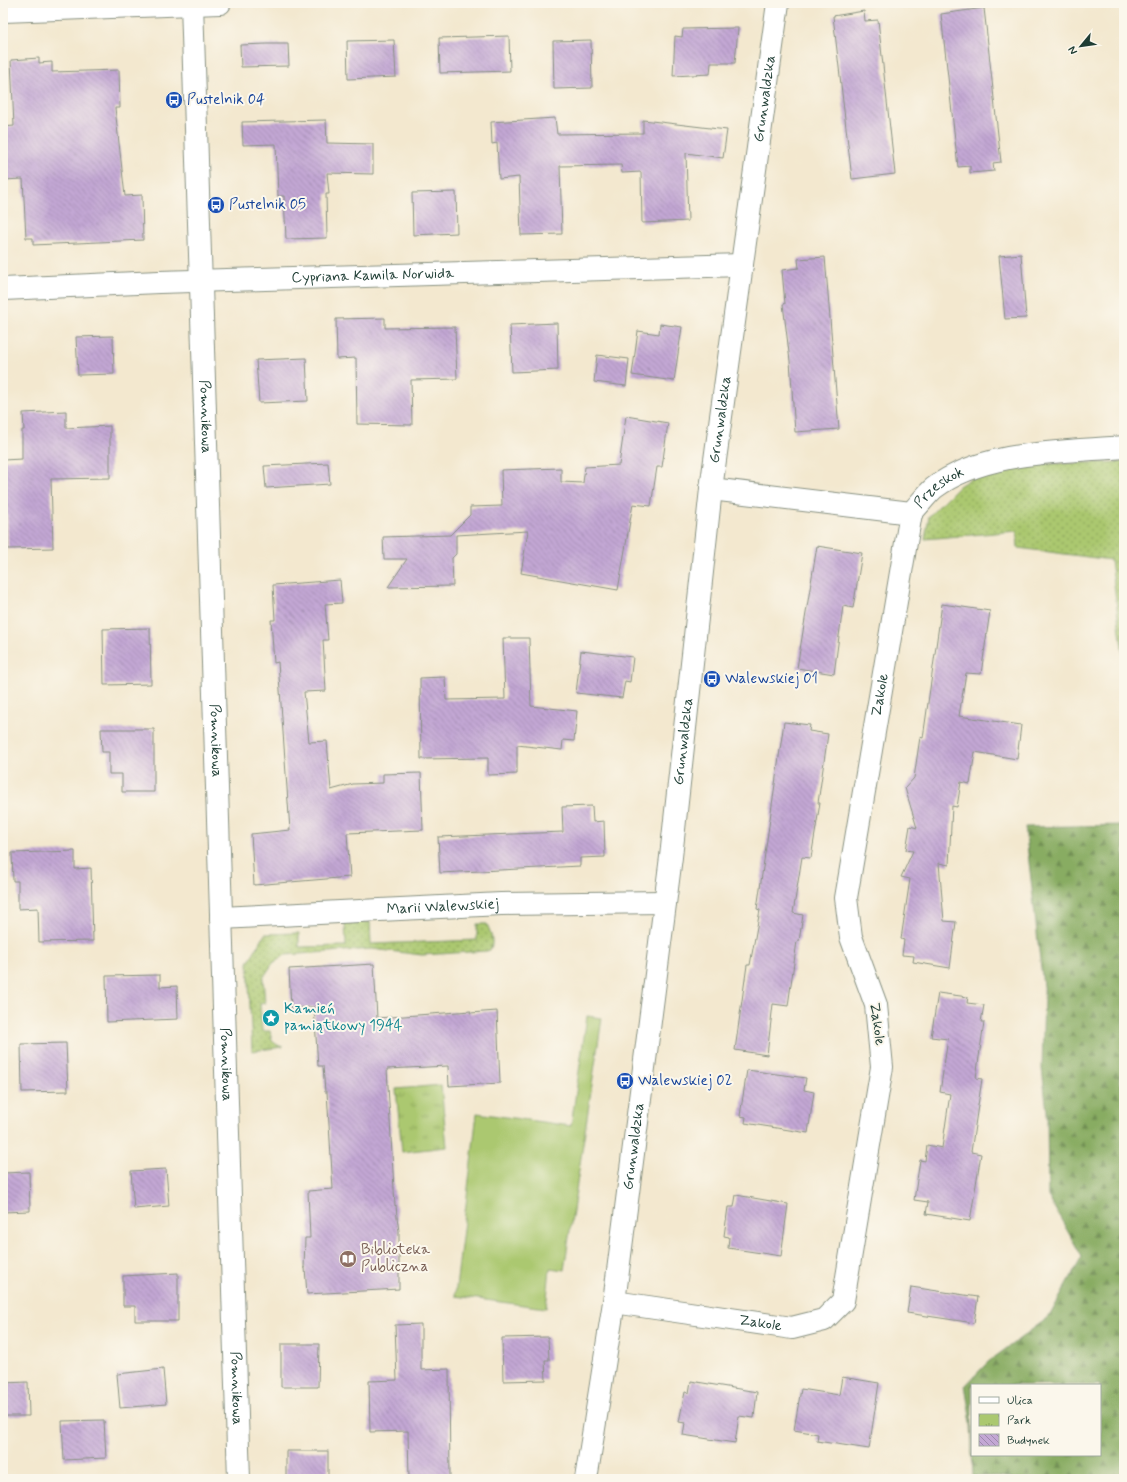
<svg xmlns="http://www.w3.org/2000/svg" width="1127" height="1482" viewBox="0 0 1127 1482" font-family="Mynerve,sans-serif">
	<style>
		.grass { fill: url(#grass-dots); stroke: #658252 }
		.forest { fill: url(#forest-firs); stroke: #54744b; fill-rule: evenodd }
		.park { fill: url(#park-tufts); stroke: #658252 }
		.garden { fill: #abc86f; stroke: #658252 }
		.building { fill: url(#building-back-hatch) }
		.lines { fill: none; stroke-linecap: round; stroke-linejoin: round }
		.minor-casing { stroke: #899282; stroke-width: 24 }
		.minor { stroke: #fff; stroke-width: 22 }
		.labels { text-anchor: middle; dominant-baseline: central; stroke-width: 4; stroke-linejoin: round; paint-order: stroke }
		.street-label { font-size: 15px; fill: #1f3d34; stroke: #fbf7ec }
		.transit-label { font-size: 15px; fill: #164399; stroke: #fbf7ec; text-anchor: start }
		.culture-label { font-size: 15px; fill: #0d838f; stroke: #fbf7ec; text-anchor: start }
		.education-label { font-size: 15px; fill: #785e54; stroke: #fbf7ec; text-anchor: start }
	</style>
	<defs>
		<pattern id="grass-dots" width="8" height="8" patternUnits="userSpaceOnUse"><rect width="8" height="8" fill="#abc86f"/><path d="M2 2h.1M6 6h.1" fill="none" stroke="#8ba45c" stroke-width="1.8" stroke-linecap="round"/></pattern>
		<pattern id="forest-firs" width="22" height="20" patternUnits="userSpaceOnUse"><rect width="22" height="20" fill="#88ac62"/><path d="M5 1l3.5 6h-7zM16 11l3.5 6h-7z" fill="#6f8d52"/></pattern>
		<pattern id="park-tufts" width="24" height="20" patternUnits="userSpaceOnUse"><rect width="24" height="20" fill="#abc86f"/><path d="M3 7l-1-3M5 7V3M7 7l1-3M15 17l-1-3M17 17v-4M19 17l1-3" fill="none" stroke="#8ba45c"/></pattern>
		<pattern id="building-back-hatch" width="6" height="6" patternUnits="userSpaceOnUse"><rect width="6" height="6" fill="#c3a7d4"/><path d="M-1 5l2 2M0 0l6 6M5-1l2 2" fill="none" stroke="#9e89ad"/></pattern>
	</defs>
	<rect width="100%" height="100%" fill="#fbf7ec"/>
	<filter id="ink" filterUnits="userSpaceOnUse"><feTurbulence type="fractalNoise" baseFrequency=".025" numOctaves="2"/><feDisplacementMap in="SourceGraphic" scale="8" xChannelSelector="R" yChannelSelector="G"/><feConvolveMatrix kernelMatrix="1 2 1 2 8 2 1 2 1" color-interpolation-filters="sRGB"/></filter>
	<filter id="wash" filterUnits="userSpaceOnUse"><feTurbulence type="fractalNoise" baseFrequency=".012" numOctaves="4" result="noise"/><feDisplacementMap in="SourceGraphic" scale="16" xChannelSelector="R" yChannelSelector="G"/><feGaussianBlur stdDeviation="0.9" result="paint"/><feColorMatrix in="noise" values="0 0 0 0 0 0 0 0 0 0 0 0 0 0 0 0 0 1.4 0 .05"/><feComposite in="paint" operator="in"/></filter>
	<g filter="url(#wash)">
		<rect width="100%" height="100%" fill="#f3e8cf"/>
		<!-- grass -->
		<g class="grass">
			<path d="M1124 462V664L1111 560 1018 548 1017 531 925 539 929 516 959 486 970 479 996 470 1040 464Z"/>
			<path d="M370 922 371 944 477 940V924H487C490 931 495 942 490 950L487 951 422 955 372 949 285 955 273 963 263 978 265 1003 260 1004 262 1031H270C272 1041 273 1044 283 1047L252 1051 248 962 265 934 299 933V947L346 946 345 923Z"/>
		</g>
		<!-- forest -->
		<path class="forest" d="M1124 825V1075L1119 1076 1124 1095V1479H1015L997 1476 973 1477 971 1422 965 1386 988 1362 1049 1317 1082 1257 1048 1196 1047 1111 1042 1069 1044 995 1025 827ZM972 1385H1100V1455H972Z"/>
		<!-- park -->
		<path class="park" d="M441 1085 447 1147 402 1152 396 1089Z"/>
		<!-- garden -->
		<path class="garden" d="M587 1016 602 1018 564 1270 550 1268 546 1308 455 1296 477 1113 571 1126Z"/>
		<g id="blocks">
			<!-- building -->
			<g class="building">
				<path d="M984 8 1001 162 993 163 994 171 970 173V166L958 167 941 14Z"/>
				<path d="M864 11 865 21 878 20 895 174 852 179 833 16Z"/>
				<path d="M738 28 735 63H711L710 74 673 76 675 36 682 37 683 29Z"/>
				<path d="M509 36 510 71 440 73 439 38Z"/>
				<path d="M394 40 396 77 348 79 347 41Z"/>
				<path d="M591 40 592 88 554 89 553 41Z"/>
				<path d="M267 44H288L289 66 241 67 240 45Z"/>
				<path d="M39 58V63L52 62V72L119 70 120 108H115L125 196 142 195 143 240 33 245V238H26L23 179 3 180V127L14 126 11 60Z"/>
				<path d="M555 118 557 134 643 133V120L727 130 723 158 686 153 688 221 642 223 641 172 622 173 621 165 560 166 562 234 521 235 519 177 499 179 497 143 492 144 491 122Z"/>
				<path d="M326 120 327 143 373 144V174L327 173 329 194H326L327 238 286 239 284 196H278L276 144 243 145 242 122Z"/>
				<path d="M456 192 457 233 413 235 412 193Z"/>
				<path d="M1021 254 1026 318 1005 319 999 256Z"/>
				<path d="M825 257 839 429 795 432 790 361 783 304H785L782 270 799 268 798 259Z"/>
				<path d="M385 318V328L455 327 457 379 411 380 412 425 357 424 356 358 337 359 336 319Z"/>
				<path d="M557 323 558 370 512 372 510 325Z"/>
				<path d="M660 324 682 327 674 381 632 375 638 331 659 334Z"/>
				<path d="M113 336 114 374 78 375 76 337Z"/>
				<path d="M597 355 629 359 626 386 594 382Z"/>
				<path d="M306 358 308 401 259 403 256 360Z"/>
				<path d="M66 411V428L110 426V478L51 479 53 548 8 549 7 507H3V460L22 459V430H24L23 413Z"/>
				<path d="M626 416 668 423 662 467H657L651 506 633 504 618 590 521 573 528 531 456 535V554L452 558 453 586 388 587 407 559H384L383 537 450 535 470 515V507L502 506 501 470 561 468V482L583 483 585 467 619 465Z"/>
				<path d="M328 463 330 484 266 488 264 466Z"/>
				<path d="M817 546 862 553 853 608 843 606 834 674 797 668Z"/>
				<path d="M340 580 342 603 325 604 328 640H323L326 691 304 692 309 742 327 741 331 790 353 784 383 783V774L421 773 423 830 347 833 350 877 254 885 251 834 290 830 278 662 274 663 271 620H275L273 585Z"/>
				<path d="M942 604 990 611 981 674 966 673 959 716 1021 725 1017 759 975 752 970 784 961 782 957 807 952 806 949 865 939 863 944 921 956 922 950 968 913 962 914 956 902 955 904 940 901 939 910 879 901 877 913 851 906 850 910 826 917 828 905 788 914 778 920 737 923 738Z"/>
				<path d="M150 628 151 684 104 685 103 629Z"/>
				<path d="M503 638H529L531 706 577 711 574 741 563 740 562 750 517 745V774L488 775V758L421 759 420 678 445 677 446 700 505 699Z"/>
				<path d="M581 651 633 657 630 682 625 681 622 698 576 693Z"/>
				<path d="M784 722 810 725 809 731 828 734 818 803H820L811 858 802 857 793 913 803 915 799 941H797L788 1006 773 1004 767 1055 735 1050 747 965H750L760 910 757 909Z"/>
				<path d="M101 729H154V792H122V774H109V752H102Z"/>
				<path d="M592 806 593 822 604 821 605 857 580 858V866L440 873 438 837 563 832 562 807Z"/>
				<path d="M75 851V869L91 868 93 941 39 942 38 908 18 909V881H13L12 853Z"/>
				<path d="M374 964 377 1018 471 1011 470 1013 497 1011 500 1083 449 1086 448 1066 387 1069 395 1206 396 1205 397 1217 399 1231V1289L307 1294 305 1268H304L305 1238H310L308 1191 333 1189 327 1092H325L323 1066H318L314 1007 291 1008 289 969Z"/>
				<path d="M160 975V987L177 986 178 1019 107 1022 106 976Z"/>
				<path d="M938 993 968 997 967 1003 984 1005 981 1022H984L976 1078 982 1079 971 1152 981 1154 970 1221 926 1214 928 1202 914 1200 920 1160 925 1161 927 1145 942 1148 950 1094 940 1092 948 1039 931 1037Z"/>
				<path d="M66 1043 68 1091 22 1092 21 1044Z"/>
				<path d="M747 1070 806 1078 804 1090 814 1092 808 1133 745 1123 746 1117 740 1116Z"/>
				<path d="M166 1169 169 1206 134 1209 131 1171Z"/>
				<path d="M29 1172 30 1211 3 1212V1173Z"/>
				<path d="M736 1195 788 1204 781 1256 728 1248 729 1237 724 1236 728 1207H734Z"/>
				<path d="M178 1273V1321H135V1306H123V1276Z"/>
				<path d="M911 1287 978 1297 974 1323 907 1313Z"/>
				<path d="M421 1324V1370L449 1369 450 1479H409L408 1431 370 1432 369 1381 397 1380 395 1325Z"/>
				<path d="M548 1337 549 1360H545L546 1380 503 1381 502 1338Z"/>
				<path d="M281 1344H319L318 1387H281Z"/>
				<path d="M163 1369 166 1404 120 1408 117 1374Z"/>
				<path d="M842 1377 879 1383 869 1449 817 1441 818 1434 794 1430 801 1389 839 1395Z"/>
				<path d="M691 1381 757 1392 754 1418 739 1416 735 1443 683 1435 685 1423 679 1422 685 1392 689 1393Z"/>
				<path d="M28 1382 29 1416H3V1383Z"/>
				<path d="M104 1420 106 1458 64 1460 62 1421Z"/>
				<rect x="286" y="1451" width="42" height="28"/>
			</g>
		</g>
	</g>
	<g filter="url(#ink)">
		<use href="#blocks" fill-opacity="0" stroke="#899282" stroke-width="1"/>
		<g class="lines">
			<defs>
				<g id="minor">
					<path id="s1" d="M192 3 239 1479"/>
					<path d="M3 11 220 3"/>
					<path id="s2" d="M3 289 159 282 742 265"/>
					<path id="s3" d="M711 489 911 513C919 505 926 495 934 488 984 450 1064 452 1124 447"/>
					<path id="s4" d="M221 918 501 904 665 902"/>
					<path id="s5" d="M614 1302 792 1328 824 1320 843 1301 882 1067 876 1005 851 937 846 898 911 513"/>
					<path id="s6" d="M586 1479 614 1302 671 857 711 489 778 3"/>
				</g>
			</defs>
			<!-- minor casing -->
			<use href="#minor" class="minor-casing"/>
			<!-- minor -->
			<use href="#minor" class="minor"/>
		</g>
	</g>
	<!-- icons -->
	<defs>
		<symbol id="bus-disc" viewBox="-11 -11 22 22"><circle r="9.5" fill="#1a4fb4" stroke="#fbf7ec"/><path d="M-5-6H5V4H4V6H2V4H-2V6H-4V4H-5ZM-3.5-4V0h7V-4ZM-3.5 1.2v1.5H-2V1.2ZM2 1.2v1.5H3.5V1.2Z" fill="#fff"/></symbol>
		<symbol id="sight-disc" viewBox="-11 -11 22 22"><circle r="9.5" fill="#0f9aa8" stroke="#fbf7ec"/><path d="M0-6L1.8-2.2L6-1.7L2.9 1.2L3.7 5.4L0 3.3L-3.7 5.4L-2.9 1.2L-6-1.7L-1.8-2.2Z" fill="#fff"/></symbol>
		<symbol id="library-disc" viewBox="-11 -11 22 22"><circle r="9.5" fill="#8d6e63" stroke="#fbf7ec"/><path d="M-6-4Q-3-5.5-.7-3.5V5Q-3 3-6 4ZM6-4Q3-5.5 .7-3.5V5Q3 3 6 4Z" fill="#fff"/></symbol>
	</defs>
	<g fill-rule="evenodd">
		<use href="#bus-disc" x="164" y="90" width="20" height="20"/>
		<use href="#bus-disc" x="206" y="195" width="20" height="20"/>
		<use href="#bus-disc" x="702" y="669" width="20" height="20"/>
		<use href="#sight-disc" x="261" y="1008" width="20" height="20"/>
		<use href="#bus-disc" x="615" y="1071" width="20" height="20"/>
		<use href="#library-disc" x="338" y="1249" width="20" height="20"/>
	</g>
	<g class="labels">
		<!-- street labels -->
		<g class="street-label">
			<text stroke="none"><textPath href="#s6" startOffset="1392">Grunwaldzka</textPath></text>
			<text stroke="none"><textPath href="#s2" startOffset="370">Cypriana Kamila Norwida</textPath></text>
			<text stroke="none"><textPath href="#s1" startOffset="414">Pomnikowa</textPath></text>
			<text stroke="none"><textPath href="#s6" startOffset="1068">Grunwaldzka</textPath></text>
			<text stroke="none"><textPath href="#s3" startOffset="240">Przeskok</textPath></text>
			<text stroke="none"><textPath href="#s5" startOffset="857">Zakole</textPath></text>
			<text stroke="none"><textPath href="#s1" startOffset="738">Pomnikowa</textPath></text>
			<text stroke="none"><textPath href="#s6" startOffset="744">Grunwaldzka</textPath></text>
			<text stroke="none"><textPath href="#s4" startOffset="222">Marii Walewskiej</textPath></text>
			<text transform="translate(877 1024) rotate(82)">Zakole</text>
			<text stroke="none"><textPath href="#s1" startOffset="1062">Pomnikowa</textPath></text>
			<text stroke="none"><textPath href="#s6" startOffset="336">Grunwaldzka</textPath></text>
			<text stroke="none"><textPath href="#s5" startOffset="148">Zakole</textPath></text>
			<text stroke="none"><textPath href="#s1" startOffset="1386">Pomnikowa</textPath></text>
		</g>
		<!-- transit labels -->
		<g class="transit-label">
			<text x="187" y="100">Pustelnik 04</text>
			<text x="229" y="205">Pustelnik 05</text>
			<text x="725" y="679">Walewskiej 01</text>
			<text x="638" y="1081">Walewskiej 02</text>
		</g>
		<!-- culture labels -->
		<g class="culture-label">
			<text x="284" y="1009">Kamień<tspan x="284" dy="17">pamiątkowy 1944</tspan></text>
		</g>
		<!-- education labels -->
		<g class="education-label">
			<text x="361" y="1250">Biblioteka<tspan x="361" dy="17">Publiczna</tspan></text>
		</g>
	</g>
	<!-- margin -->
	<rect width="1127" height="1482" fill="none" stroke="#fbf7ec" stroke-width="16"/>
	<!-- legend -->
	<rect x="971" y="1384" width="130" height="72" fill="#fbf7ec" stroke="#a3ada2"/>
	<rect x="979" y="1397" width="20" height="6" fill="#ffffff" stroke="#a3ada2"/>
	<text x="1007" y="1404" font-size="12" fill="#1f3d34">Ulica</text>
	<rect x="979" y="1414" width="20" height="12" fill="url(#park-tufts)" stroke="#a3ada2"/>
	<text x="1007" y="1424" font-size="12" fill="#1f3d34">Park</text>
	<rect x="979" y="1434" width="20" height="12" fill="url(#building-back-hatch)" stroke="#a3ada2"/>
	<text x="1007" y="1444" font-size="12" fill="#1f3d34">Budynek</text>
	<!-- north arrow -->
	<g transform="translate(1081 46) rotate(241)" stroke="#fbf7ec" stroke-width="3" paint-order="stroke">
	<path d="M0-3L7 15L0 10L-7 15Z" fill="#1f3d34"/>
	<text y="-6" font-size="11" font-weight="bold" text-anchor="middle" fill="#1f3d34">N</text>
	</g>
</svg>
